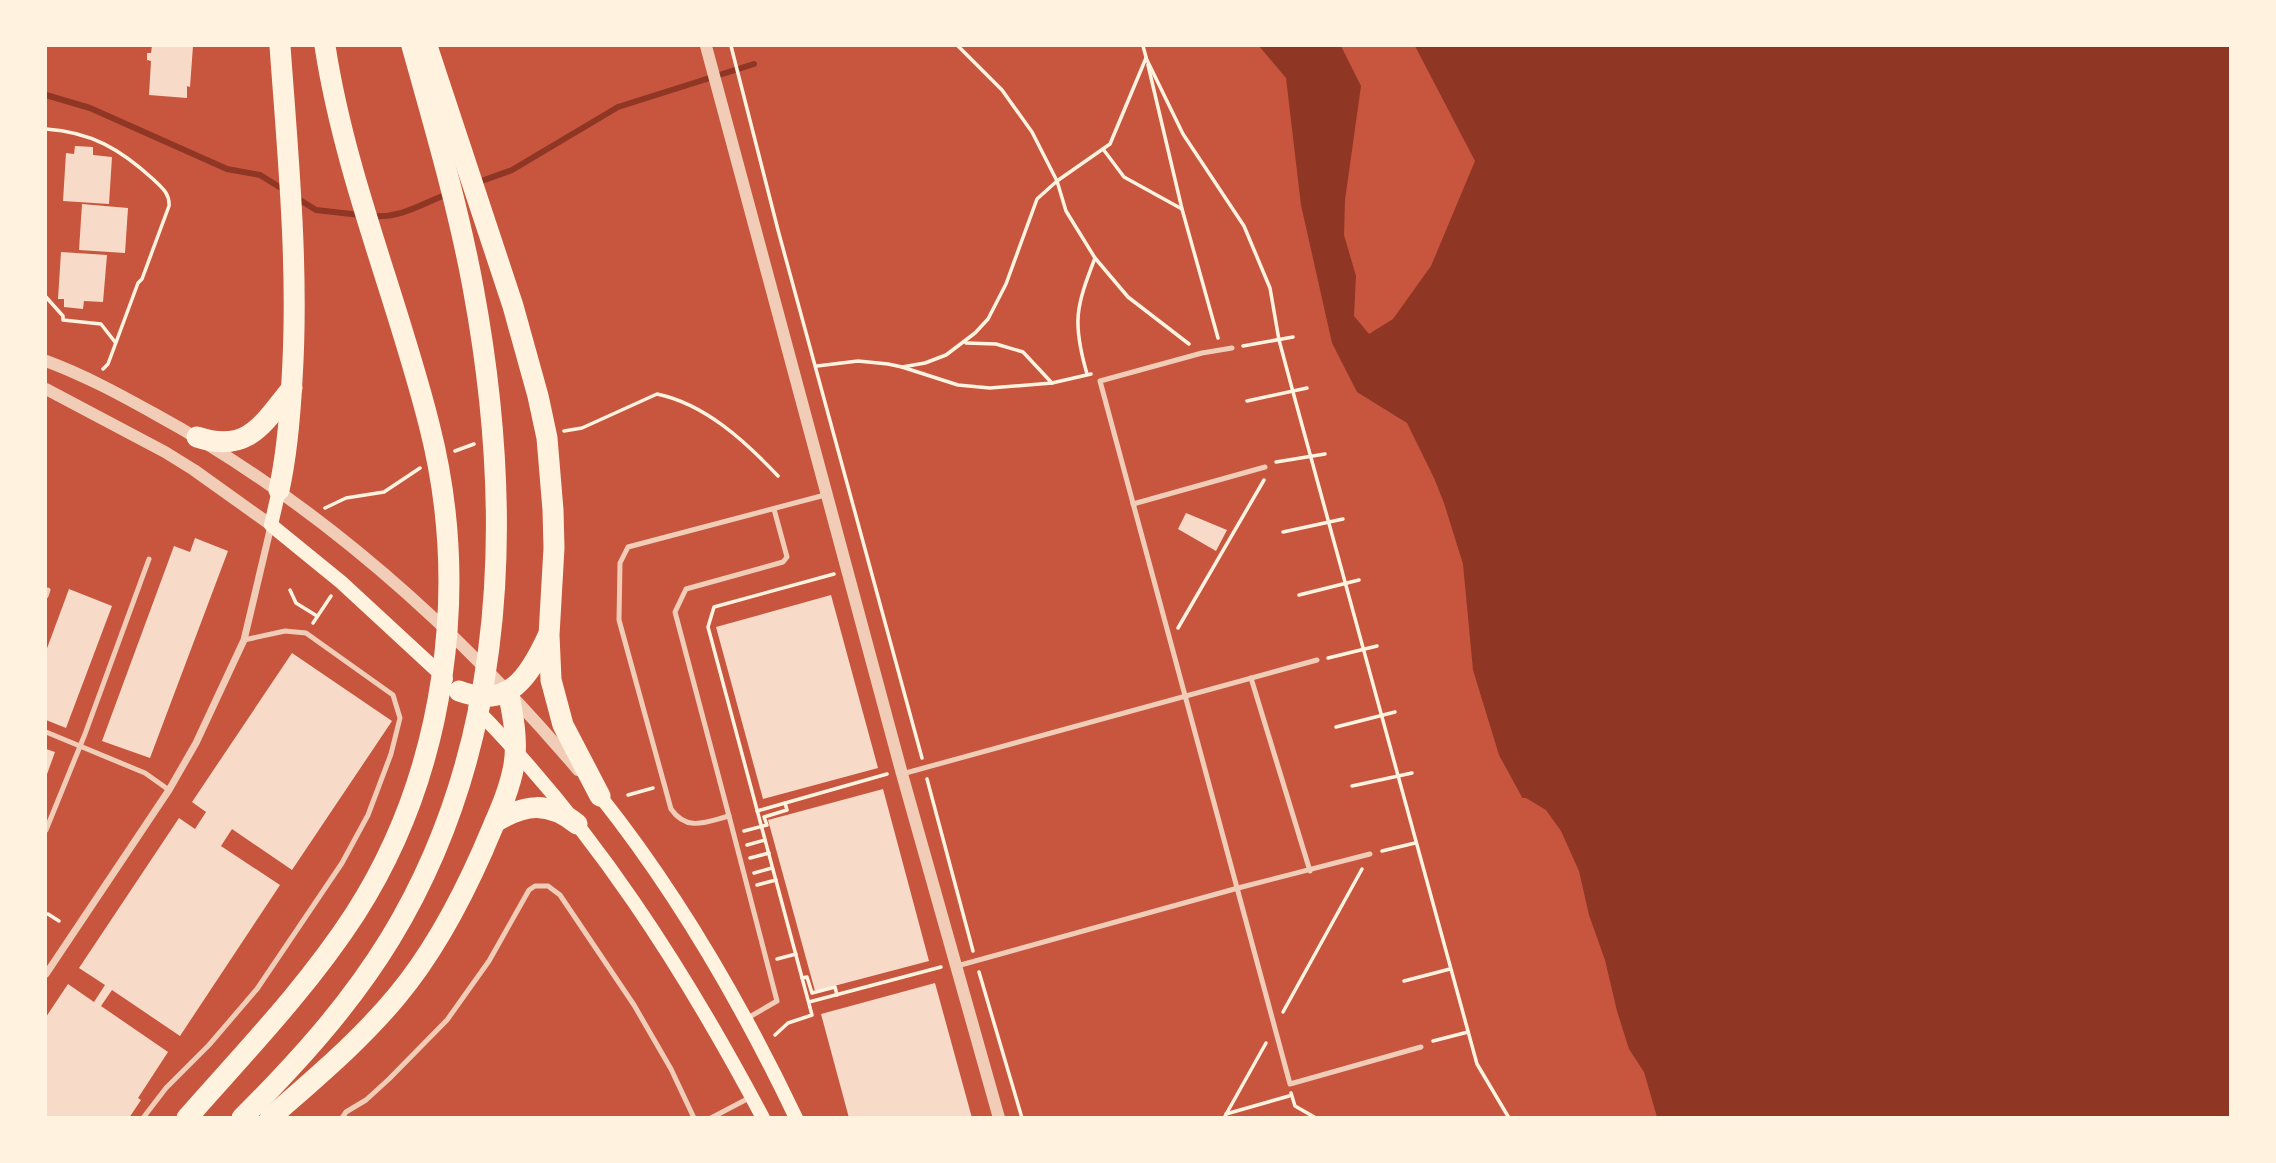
<svg xmlns="http://www.w3.org/2000/svg" width="2276" height="1163" viewBox="0 0 2276 1163" font-family="Helvetica,sans-serif">
	<style>
		.water { fill: #8f3625 }
		.pier { fill: #c8553d }
		.lines { fill: none; stroke-linecap: round; stroke-linejoin: round }
		.stream { stroke: #8f3625; stroke-width: 6 }
		.building { fill: #f7dbc8 }
		.path { stroke: #fff3e0; stroke-width: 3.5 }
		.service { stroke: #f1ccb7; stroke-width: 5 }
		.minor { stroke: #f1ccb7; stroke-width: 7 }
		.tertiary { stroke: #f1ccb7; stroke-width: 12 }
		.secondary { stroke: #fff3e0; stroke-width: 14 }
		.motorway { stroke: #fff3e0; stroke-width: 21 }
	</style>
	<rect width="100%" height="100%" fill="#c8553d"/>
	<!-- water -->
	<path class="water" d="M1259 46H1341L1361 86 1345 200 1344 235 1356 276 1354 316 1369 334 1393 319 1431 266 1475 161 1415 46H2230V1117H1631L1582 928 1554 856 1499 755 1473 670 1463 564 1444 503 1434 478 1407 423 1357 392 1332 343 1301 205 1286 78Z"/>
	<!-- pier -->
	<path class="pier" d="M1519 798H1526L1546 810 1561 831 1579 871 1589 915 1605 960 1617 1011 1629 1049 1644 1072 1657 1117 1627 1118 1618 1073 1578 929 1551 857Z"/>
	<g class="lines">
		<!-- stream -->
		<g class="stream">
			<path d="M46 95 90 108 227 169 260 175 286 191"/>
			<path d="M476 183 512 170 618 107 754 64"/>
			<path d="M295 197 316 210 360 215"/>
			<path d="M371 216C401 219 423 203 450 193"/>
		</g>
	</g>
	<!-- building -->
	<g class="building">
		<path d="M152 46H193L190 87 187 86V98L149 95 151 61 147 60V53H151Z"/>
		<path d="M75 146 93 147V155L112 157 109 204 63 201 66 153 74 154Z"/>
		<path d="M82 204 128 208 125 253 79 250Z"/>
		<path d="M61 252 107 255 103 302 84 301 83 309 64 307V299H58Z"/>
		<path d="M1186 513 1227 530 1216 551 1178 529Z"/>
		<path d="M195 538 228 551 150 758 102 741 174 546 190 552Z"/>
		<path d="M69 589 112 606 66 728 46 720V651Z"/>
		<path d="M831 595 878 768 763 799 716 627Z"/>
		<path d="M292 653 392 721 292 870 232 829 221 846 280 885 180 1036 112 990 101 1006 168 1052 138 1098 141 1100 129 1118H46V1017L68 984 94 1002 105 985 79 968 179 818 195 829 206 812 192 802Z"/>
		<path d="M46 749 55 752 46 777Z"/>
		<path d="M883 789 929 961 815 991 768 820Z"/>
		<path d="M935 983 972 1118H849L821 1014Z"/>
	</g>
	<g class="lines">
		<!-- path -->
		<g class="path">
			<path d="M731 46 778 230 922 758"/>
			<path d="M958 46 1002 90 1032 132 1057 181 1066 211 1095 258 1128 297 1189 344"/>
			<path d="M1143 46 1146 57"/>
			<path d="M1146 58 1183 134 1244 226 1270 288 1279 340 1293 392 1477 1064 1509 1118"/>
			<path d="M1148 65 1182 209 1218 338"/>
			<path d="M46 129C91 132 120 149 153 179 161 187 170 193 169 206L142 279 138 283 108 364 103 369"/>
			<path d="M1103 149 1124 177 1182 209"/>
			<path d="M46 297 63 316V320L101 324 115 342"/>
			<path d="M966 343 996 344 1023 352 1052 383"/>
			<path d="M1243 346 1293 337"/>
			<path d="M817 366 858 361 888 364 902 367 958 385 990 388 1052 383 1091 374"/>
			<path d="M902 367 925 363 946 355 975 333 988 319 1006 284 1037 199 1057 181 1110 144 1146 58"/>
			<path d="M1087 374C1072 322 1076 307 1095 258"/>
			<path d="M1247 401 1307 388"/>
			<path d="M564 431 582 428 657 394C705 404 745 441 778 476"/>
			<path d="M455 451 474 444"/>
			<path d="M1276 462 1325 454"/>
			<path d="M325 508 346 498 384 492 420 468"/>
			<path d="M1283 532 1343 519"/>
			<path d="M290 590 296 603 317 616"/>
			<path d="M1299 595 1359 580"/>
			<path d="M313 623 331 596"/>
			<path d="M1178 628 1264 480"/>
			<path d="M1328 658 1377 646"/>
			<path d="M1336 727 1395 712"/>
			<path d="M927 779 973 951"/>
			<path d="M1352 786 1412 773"/>
			<path d="M628 795 653 788"/>
			<path d="M757 811 887 774"/>
			<path d="M744 831 767 825 764 817 787 810 785 803"/>
			<path d="M747 845 765 840"/>
			<path d="M1382 851 1415 843"/>
			<path d="M750 858 769 853"/>
			<path d="M754 873 772 868"/>
			<path d="M757 885 776 880"/>
			<path d="M48 914 59 921"/>
			<path d="M777 959 796 954"/>
			<path d="M979 972 1022 1118"/>
			<path d="M802 978 807 977 812 993 835 987 837 995"/>
			<path d="M1404 981 1450 969"/>
			<path d="M809 1002 941 967"/>
			<path d="M1283 1012 1362 869"/>
			<path d="M775 1035 788 1023 812 1015 708 627 714 607 834 574"/>
			<path d="M1433 1041 1468 1032"/>
			<path d="M1291 1093 1295 1106 1316 1118"/>
			<path d="M1226 1114 1289 1096"/>
			<path d="M1224 1118 1266 1043"/>
		</g>
		<!-- service -->
		<g class="service">
			<path d="M1232 348 1202 353 1100 381 1290 1084 1421 1047"/>
			<path d="M1133 504 1265 467"/>
			<path d="M774 509 787 557 783 562 686 589 675 612 729 816C706 822 687 832 671 809L619 620 620 563 628 547 825 495"/>
			<path d="M46 596 48 590"/>
			<path d="M1251 678 1310 871"/>
			<path d="M46 732 145 773 169 790"/>
			<path d="M902 774 1317 660"/>
			<path d="M729 816 777 1001 746 1019"/>
			<path d="M46 830 85 734 149 559"/>
			<path d="M957 966 1238 888 1370 854"/>
			<path d="M143 1118 166 1088 209 1045 257 989 342 863 368 815 391 754 400 718 393 695 306 633 285 631 244 640"/>
			<path d="M342 1118 346 1112 366 1100 389 1079 447 1020 489 961 529 890 535 886H548L560 895 634 1005 671 1069 694 1118"/>
			<path d="M711 1118 749 1098"/>
		</g>
		<!-- minor -->
		<path class="minor" d="M46 974 169 790 196 743 244 640 271 526"/>
		<!-- tertiary -->
		<g class="tertiary">
			<path d="M706 46 902 774 999 1118"/>
			<path d="M46 361C84 375 119 394 155 414 318 503 459 630 578 770"/>
			<path d="M46 389 165 452 194 470 271 525"/>
		</g>
		<!-- secondary -->
		<g class="secondary">
			<path d="M279 490 271 525 341 582 446 679"/>
			<path d="M475 708C594 828 684 969 763 1118"/>
			<path d="M600 796C678 894 742 1005 796 1118"/>
		</g>
		<!-- motorway -->
		<g class="motorway">
			<path d="M427 46 513 306 538 396 547 438 553 510 554 548 549 635 551 680 563 725 600 796"/>
			<path d="M197 437C248 454 263 424 292 388"/>
			<path d="M279 490C287 454 290 417 292 380 299 268 288 157 280 46"/>
			<path d="M459 691C509 710 529 677 548 636"/>
			<path d="M495 822C525 804 548 801 577 824"/>
			<path d="M187 1118C245 1052 307 988 355 914 446 772 471 587 429 424 397 297 345 176 325 46"/>
			<path d="M242 1118C297 1063 349 1006 390 939 510 742 514 508 473 287 458 206 434 125 412 46"/>
			<path d="M270 1118C314 1079 359 1042 397 996 433 953 460 902 483 850 494 823 509 794 514 765 518 740 513 715 508 691"/>
		</g>
	</g>
	<!-- border -->
	<rect width="2276" height="1163" fill="none" stroke="#fff3e0" stroke-width="94"/>
</svg>
